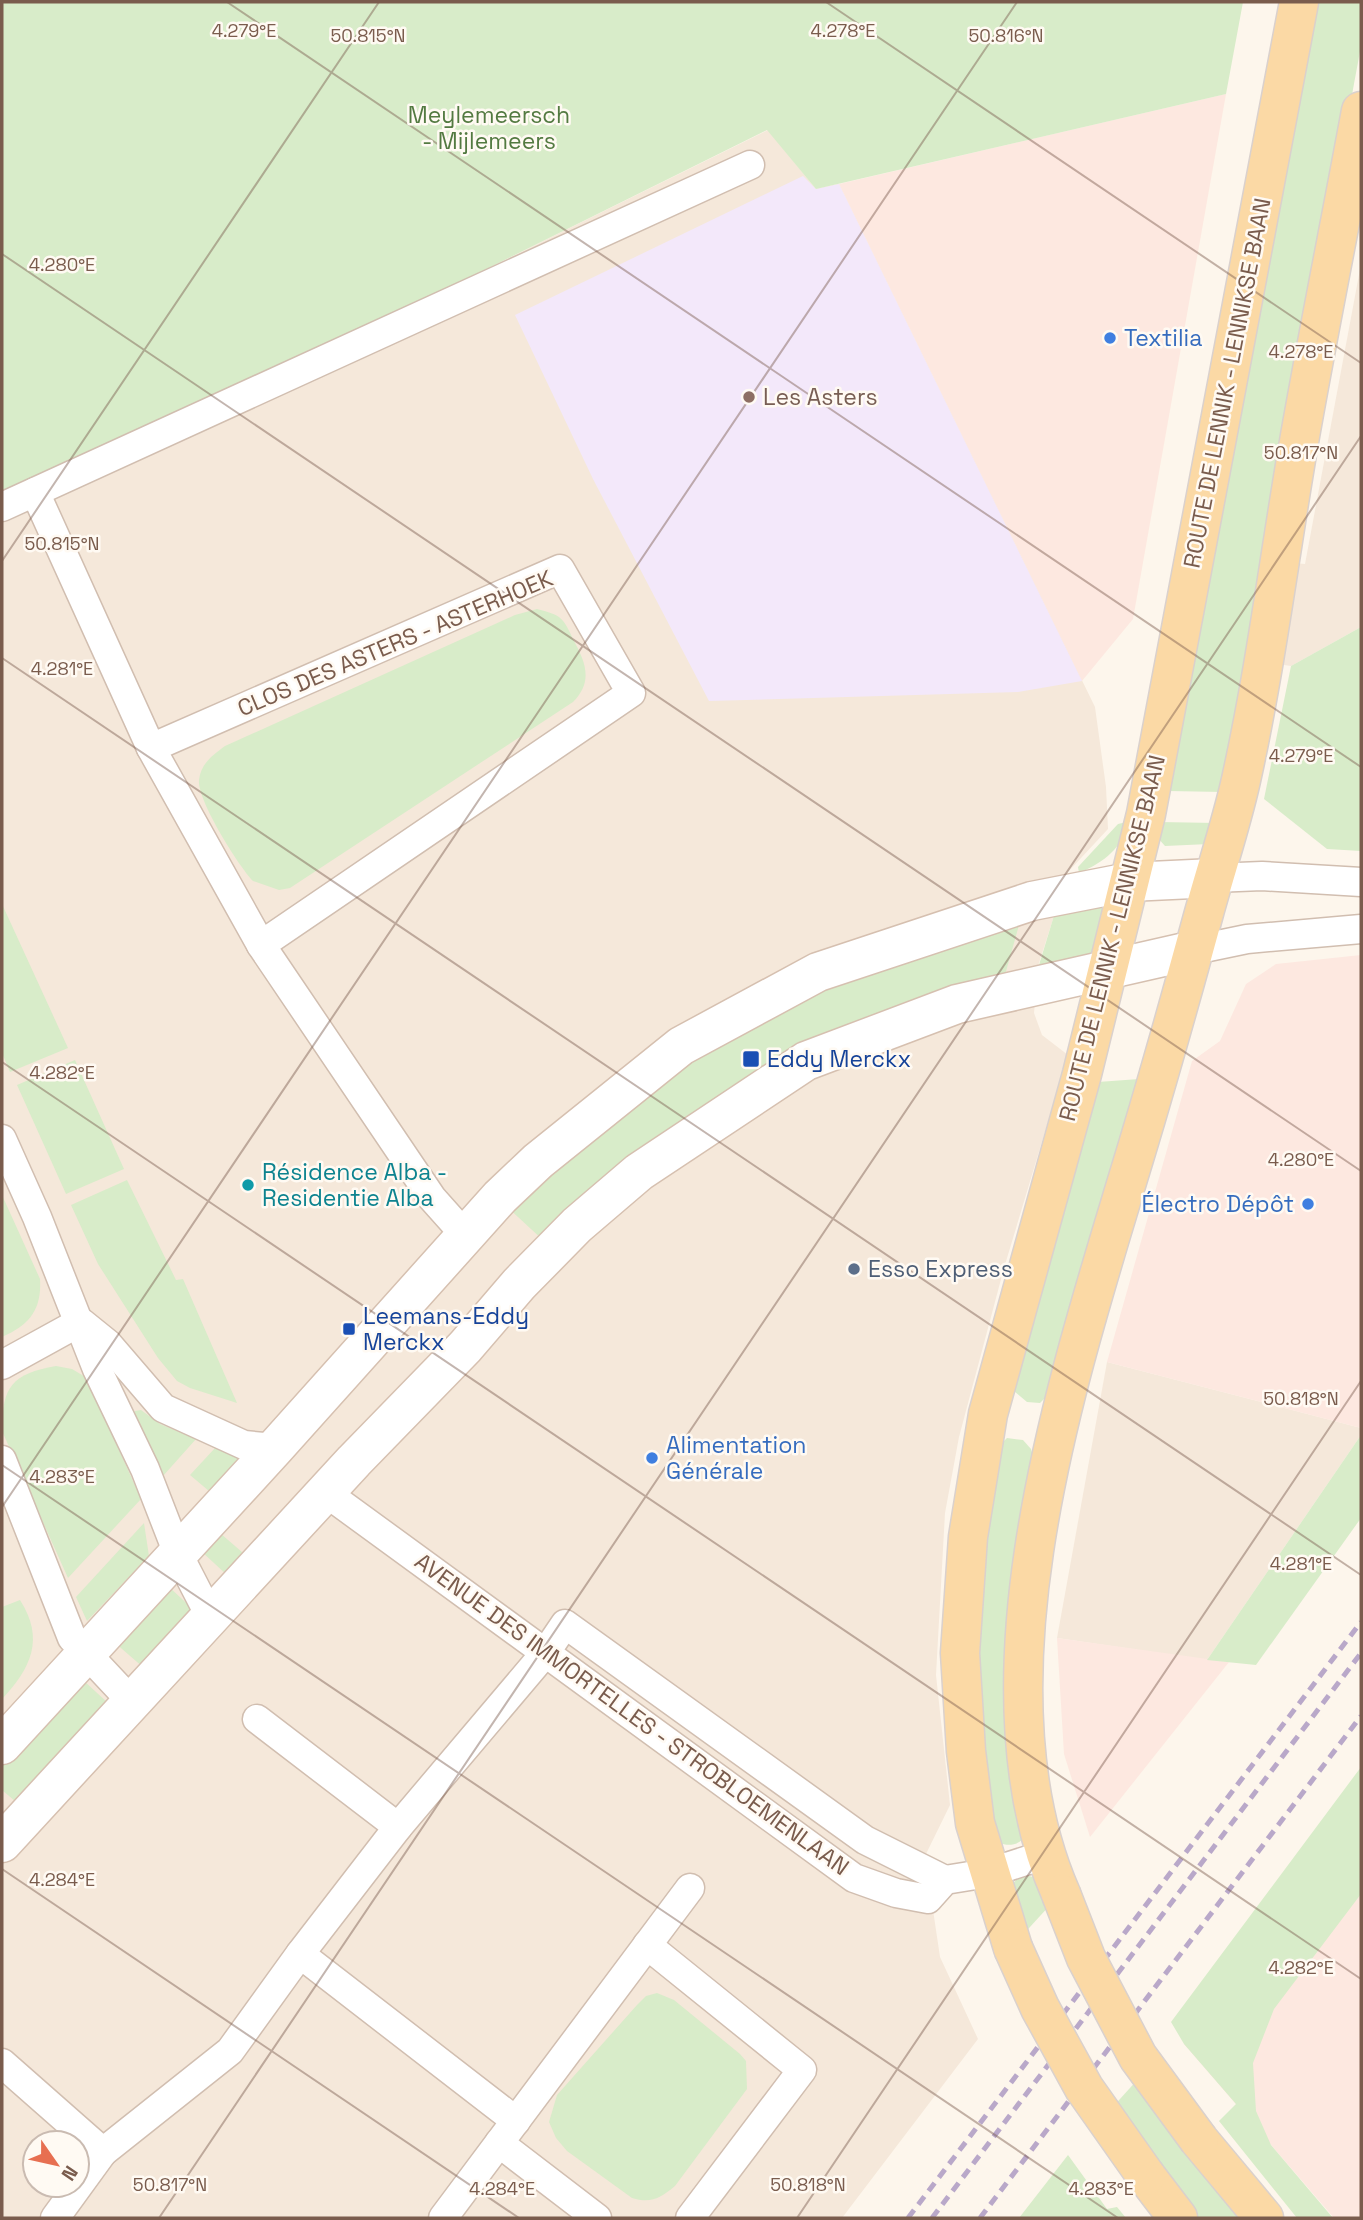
<svg xmlns="http://www.w3.org/2000/svg" width="1363" height="2220" viewBox="0 0 1363 2220" font-family="'Space Grotesk',sans-serif">
	<style>
		.residential { fill: #f5e8da; fill-rule: evenodd }
		.commercial { fill: #fde8e0 }
		.education { fill: #f3e8fa }
		.green { fill: #d8ecc9 }
		.lines { fill: none; stroke-linecap: round; stroke-linejoin: round }
		.street-casing { stroke: #d1beb0; stroke-width: 31 }
		.secondary-casing { stroke: #d6c0b0; stroke-width: 41 }
		.primary-casing { stroke: #dad1cd; stroke-width: 41 }
		.street { stroke: #fff; stroke-width: 28 }
		.secondary { stroke: #fff; stroke-width: 38 }
		.primary { stroke: #fbd9a5; stroke-width: 38 }
		.rail { stroke: #b9a8c9; stroke-width: 5; stroke-dasharray: 10 7; stroke-linecap: butt }
		.primary-bridge-casing { stroke: #dad1cd; stroke-width: 41; stroke-linecap: butt }
		.primary-bridge { stroke: #fbd9a5; stroke-width: 38 }
		.ticks { fill: none; stroke: #7a5c4d; stroke-width: 2; stroke-opacity: 0.45 }
		.shop-dot { fill: #3f7fe0; stroke: #fffaf3; stroke-width: 2.5 }
		.education-dot { fill: #8d6e63; stroke: #fffaf3; stroke-width: 2.5 }
		.transit-dot { fill: #1a4fb4; stroke: #fffaf3; stroke-width: 2.5 }
		.culture-dot { fill: #0f9aa8; stroke: #fffaf3; stroke-width: 2.5 }
		.service-dot { fill: #5c6f8a; stroke: #fffaf3; stroke-width: 2.5 }
		.labels { text-anchor: middle; dominant-baseline: central; stroke-width: 5; stroke-linejoin: round; paint-order: stroke }
		.park-label { font-size: 23px; fill: #537a41; stroke: #fffaf3 }
		.shop-label { font-size: 23px; fill: #366cbe; stroke: #fffaf3; text-anchor: start }
		.street-label { font-size: 23px; fill: #7a5c4d; stroke: #fffaf3 }
		.education-label { font-size: 23px; fill: #785e54; stroke: #fffaf3; text-anchor: start }
		.transit-label { font-size: 23px; fill: #164399; stroke: #fffaf3; text-anchor: start }
		.culture-label { font-size: 23px; fill: #0d838f; stroke: #fffaf3; text-anchor: start }
		.service-label { font-size: 23px; fill: #4e5e75; stroke: #fffaf3; text-anchor: start }
		.ticks-label { font-size: 18px; text-anchor: middle; fill: #7a5c4d; stroke: #fffaf3; stroke-width: 5; stroke-linejoin: round; paint-order: stroke }
	</style>
	<rect width="100%" height="100%" fill="#fdf6ec"/>
	<!-- residential -->
	<g class="residential">
		<path d="M768 130 816 189 839 184 1095 707 1106 787 1108 829 1068 872 1038 966 1034 1013 1042 1035 1068 1055 1004 1268 959 1437 945 1513 936 1675 950 1805 925 1856 940 1957 978 2039 842 2218H2V495L428 298ZM35 2143H77V2185H35Z"/>
		<path d="M1361 264V627L1291 666 1277 664 1294 563 1305 564Z"/>
		<path d="M1107 1362 1361 1428V1435L1207 1660 1057 1638Z"/>
	</g>
	<!-- commercial -->
	<g class="commercial">
		<path d="M1226 94 1133 619 1082 681 839 184Z"/>
		<path d="M1361 955V1428L1107 1362 1192 1061 1220 1041 1246 984 1276 964Z"/>
		<path d="M1057 1638 1229 1662 1090 1837 1064 1754Z"/>
		<path d="M1361 1829V2218H1334L1184 2044 1273 1945Z"/>
	</g>
	<!-- education -->
	<path class="education" d="M803 176 816 189 839 184 1082 681 1018 692 709 701 593 479 515 315Z"/>
	<!-- green -->
	<g class="green">
		<path d="M2 2H1243L1226 94 816 189 767 130 428 298 2 495Z"/>
		<path d="M1314 2H1361V46L1223 792 1168 791Z"/>
		<path d="M537 609C544 611 553 613 559 617 566 622 570 633 574 641 586 663 593 682 573 702L290 888 279 890 253 881C238 865 197 800 199 780 201 763 213 755 225 746L515 615Z"/>
		<path d="M1361 627V851L1327 849 1264 799 1291 666Z"/>
		<path d="M1131 821C1120 849 1106 861 1079 873L1078 867 1118 824Z"/>
		<path d="M1159 822 1217 823 1209 844 1165 846 1158 838Z"/>
		<path d="M2 904 68 1048 10 1072 2 1053Z"/>
		<path d="M1103 905 1106 909 1092 954 1039 965 1056 909Z"/>
		<path d="M1021 918 1005 975 914 1003 545 1242 506 1206 628 1100 812 991Z"/>
		<path d="M75 1060 124 1169 66 1194 17 1085Z"/>
		<path d="M1139 1079 1054 1389 1040 1403 1027 1402 1014 1391 1098 1082Z"/>
		<path d="M127 1180 176 1280 183 1279 237 1403 190 1388 177 1381 158 1358 98 1264 71 1205Z"/>
		<path d="M2 1195 40 1279C42 1310 29 1325 2 1337Z"/>
		<path d="M56 1366 72 1369 87 1378 141 1499 68 1578 2 1431C2 1386 12 1374 56 1366Z"/>
		<path d="M141 1410 160 1424 196 1439 163 1476 134 1417 135 1411Z"/>
		<path d="M1361 1435V1518L1256 1665 1207 1660Z"/>
		<path d="M1007 1438 1023 1440 1031 1449 1035 1464 1032 1828C1022 1842 1016 1848 998 1843L976 1710V1623L999 1446Z"/>
		<path d="M216 1447 239 1455 240 1458 209 1491 190 1475Z"/>
		<path d="M144 1523 149 1556 87 1621 76 1597Z"/>
		<path d="M213 1527 250 1559 227 1575 201 1551Z"/>
		<path d="M168 1586 196 1612 144 1668 114 1642Z"/>
		<path d="M20 1600C45 1639 31 1668 2 1699V1607Z"/>
		<path d="M84 1681 108 1703 22 1807 2 1790V1756Z"/>
		<path d="M1361 1767V1894L1274 2009 1253 2063 1256 2111 1271 2145 1333 2218H1297L1219 2121 1236 2104 1184 2044 1171 2022Z"/>
		<path d="M1026 1875 1036 1878 1051 1904 1019 1939 1009 1889 1016 1880Z"/>
		<path d="M657 1993 674 2000 740 2054 746 2061 747 2089 675 2186C660 2198 651 2204 632 2198L567 2151 556 2138 549 2122 557 2095 637 2005 646 1996Z"/>
		<path d="M1139 2078 1249 2218H1189L1110 2110Z"/>
		<path d="M1068 2155 1107 2209 1117 2207 1126 2218H1019Z"/>
	</g>
	<g class="lines">
		<defs>
			<g id="street">
				<path d="M35 492 151 748 261 945 432 1198 465 1235"/>
				<path d="M2 507 750 165"/>
				<path d="M151 748 560 569 631 693 261 945"/>
				<path d="M1214 878 1262 876 1361 882"/>
				<path d="M1194 950 1247 939 1361 929"/>
				<path d="M2 1139 37 1217 97 1369 145 1469 178 1554 211 1618"/>
				<path d="M82 1323 108 1344 163 1408 244 1445 275 1448"/>
				<path d="M2 1365 80 1322"/>
				<path d="M2 1460 72 1638 132 1702"/>
				<path d="M325 1492 854 1878 896 1893 928 1899 945 1880 988 1873 1044 1855"/>
				<path d="M257 1719 398 1827"/>
				<path d="M647 1945 802 2070 690 2218"/>
				<path d="M300 1954 516 2121"/>
				<path d="M2 2063 103 2152 230 2051 300 1954 398 1827 546 1652 565 1624 865 1840 945 1880"/>
				<path d="M499 2143 597 2218"/>
				<path d="M55 2218 103 2152"/>
				<path d="M443 2218 690 1888"/>
			</g>
			<g id="secondary">
				<path d="M2 1745 275 1448 500 1197 538 1161 681 1046 818 972 1032 901 1129 882 1214 878"/>
				<path d="M2 1843 354 1461 465 1347 519 1284 577 1225 639 1172 806 1061 957 1004 1194 950"/>
			</g>
			<g id="primary">
				<path d="M1061 1894C969 1684 1065 1387 1128 1178 1155 1090 1180 1001 1204 913 1216 869 1231 825 1241 780 1266 667 1280 551 1300 436 1319 328 1341 220 1361 111"/>
				<path d="M1013 1948 975 1823 966 1751 960 1653 968 1537 988 1414 1082 1074 1146 814 1299 2"/>
				<path d="M1199 2140 1264 2218"/>
				<path d="M1146 2176 1178 2218"/>
			</g>
		</defs>
		<!-- street casing -->
		<use href="#street" class="street-casing"/>
		<!-- secondary casing -->
		<use href="#secondary" class="secondary-casing"/>
		<!-- primary casing -->
		<use href="#primary" class="primary-casing"/>
		<!-- street -->
		<use href="#street" class="street"/>
		<!-- secondary -->
		<use href="#secondary" class="secondary"/>
		<!-- primary -->
		<use href="#primary" class="primary"/>
		<!-- rail -->
		<g class="rail">
			<path d="M908 2218 1361 1622"/>
			<path d="M932 2218 1361 1653"/>
			<path d="M980 2218 1361 1716"/>
		</g>
		<defs>
			<g id="primary-bridge">
				<path d="M1061 1894 1086 1958 1138 2057 1199 2140"/>
				<path d="M1013 1948 1040 2008 1084 2088 1146 2176"/>
			</g>
		</defs>
		<!-- primary-bridge casing -->
		<use href="#primary-bridge" class="primary-bridge-casing"/>
		<!-- primary-bridge -->
		<use href="#primary-bridge" class="primary-bridge"/>
	</g>
	<!-- ticks -->
	<path class="ticks" d="M227 2 1361 767M826 2 1361 363M2 254 1361 1171M2 561 379 2M2 658 1361 1575M2 1062 1361 1979M2 1465 1118 2218M2 1507 1017 2M2 1869 519 2218M159 2218 1361 436M797 2218 1361 1381"/>
	<!-- markers -->
	<g class="shop-dot">
		<circle cx="1110" cy="338" r="7"/>
		<circle cx="1308" cy="1204" r="7"/>
		<circle cx="652" cy="1458" r="7"/>
	</g>
	<circle class="education-dot" cx="749" cy="397" r="7"/>
	<g class="transit-dot">
		<rect x="742" y="1050" width="18" height="18" rx="3.5"/>
		<rect x="342" y="1322" width="14" height="14" rx="3.5"/>
	</g>
	<circle class="culture-dot" cx="248" cy="1185" r="7"/>
	<circle class="service-dot" cx="854" cy="1269" r="7"/>
	<g class="labels">
		<!-- park labels -->
		<g class="park-label">
			<text x="489" y="115">Meylemeersch<tspan x="489" dy="26">- Mijlemeers</tspan></text>
		</g>
		<!-- shop labels -->
		<g class="shop-label">
			<text x="1124" y="338">Textilia</text>
			<text x="1294" y="1204" text-anchor="end">Électro Dépôt</text>
			<text x="666" y="1445">Alimentation<tspan x="666" dy="26">Générale</tspan></text>
		</g>
		<!-- street labels -->
		<g class="street-label">
			<text transform="translate(1227 383) rotate(-79)">ROUTE DE LENNIK - LENNIKSE BAAN</text>
			<text transform="translate(395 643) rotate(-23)">CLOS DES ASTERS - ASTERHOEK</text>
			<text transform="translate(1112 938) rotate(-76)">ROUTE DE LENNIK - LENNIKSE BAAN</text>
			<text transform="translate(632 1714) rotate(36)">AVENUE DES IMMORTELLES - STROBLOEMENLAAN</text>
		</g>
		<!-- education labels -->
		<g class="education-label">
			<text x="763" y="397">Les Asters</text>
		</g>
		<!-- transit labels -->
		<g class="transit-label">
			<text x="767" y="1059">Eddy Merckx</text>
			<text x="363" y="1316">Leemans-Eddy<tspan x="363" dy="26">Merckx</tspan></text>
		</g>
		<!-- culture labels -->
		<g class="culture-label">
			<text x="262" y="1172">Résidence Alba -<tspan x="262" dy="26">Residentie Alba</tspan></text>
		</g>
		<!-- service labels -->
		<g class="service-label">
			<text x="868" y="1269">Esso Express</text>
		</g>
	</g>
	<g class="ticks-label">
		<text x="244" y="37">4.279°E</text>
		<text x="843" y="37">4.278°E</text>
		<text x="368" y="42">50.815°N</text>
		<text x="1006" y="42">50.816°N</text>
		<text x="62" y="271">4.280°E</text>
		<text x="1301" y="358">4.278°E</text>
		<text x="1301" y="459">50.817°N</text>
		<text x="62" y="550">50.815°N</text>
		<text x="62" y="675">4.281°E</text>
		<text x="1301" y="762">4.279°E</text>
		<text x="62" y="1079">4.282°E</text>
		<text x="1301" y="1166">4.280°E</text>
		<text x="1301" y="1405">50.818°N</text>
		<text x="62" y="1483">4.283°E</text>
		<text x="1301" y="1570">4.281°E</text>
		<text x="62" y="1886">4.284°E</text>
		<text x="1301" y="1974">4.282°E</text>
		<text x="170" y="2191">50.817°N</text>
		<text x="808" y="2191">50.818°N</text>
		<text x="502" y="2195">4.284°E</text>
		<text x="1101" y="2195">4.283°E</text>
	</g>
	<!-- border -->
	<rect width="1363" height="2220" fill="none" stroke="#7a5c4d" stroke-width="7"/>
	<!-- north arrow -->
	<g transform="translate(56 2164) rotate(124)"><circle r="33" fill="#fffaf3" stroke="#cabbb1" stroke-width="2"/>
	<path d="M0-5L12 26L0 18L-12 26Z" fill="#e76f51"/>
	<text y="-10" font-size="19" font-weight="bold" text-anchor="middle" fill="#7a5c4d">N</text>
	</g>
</svg>
